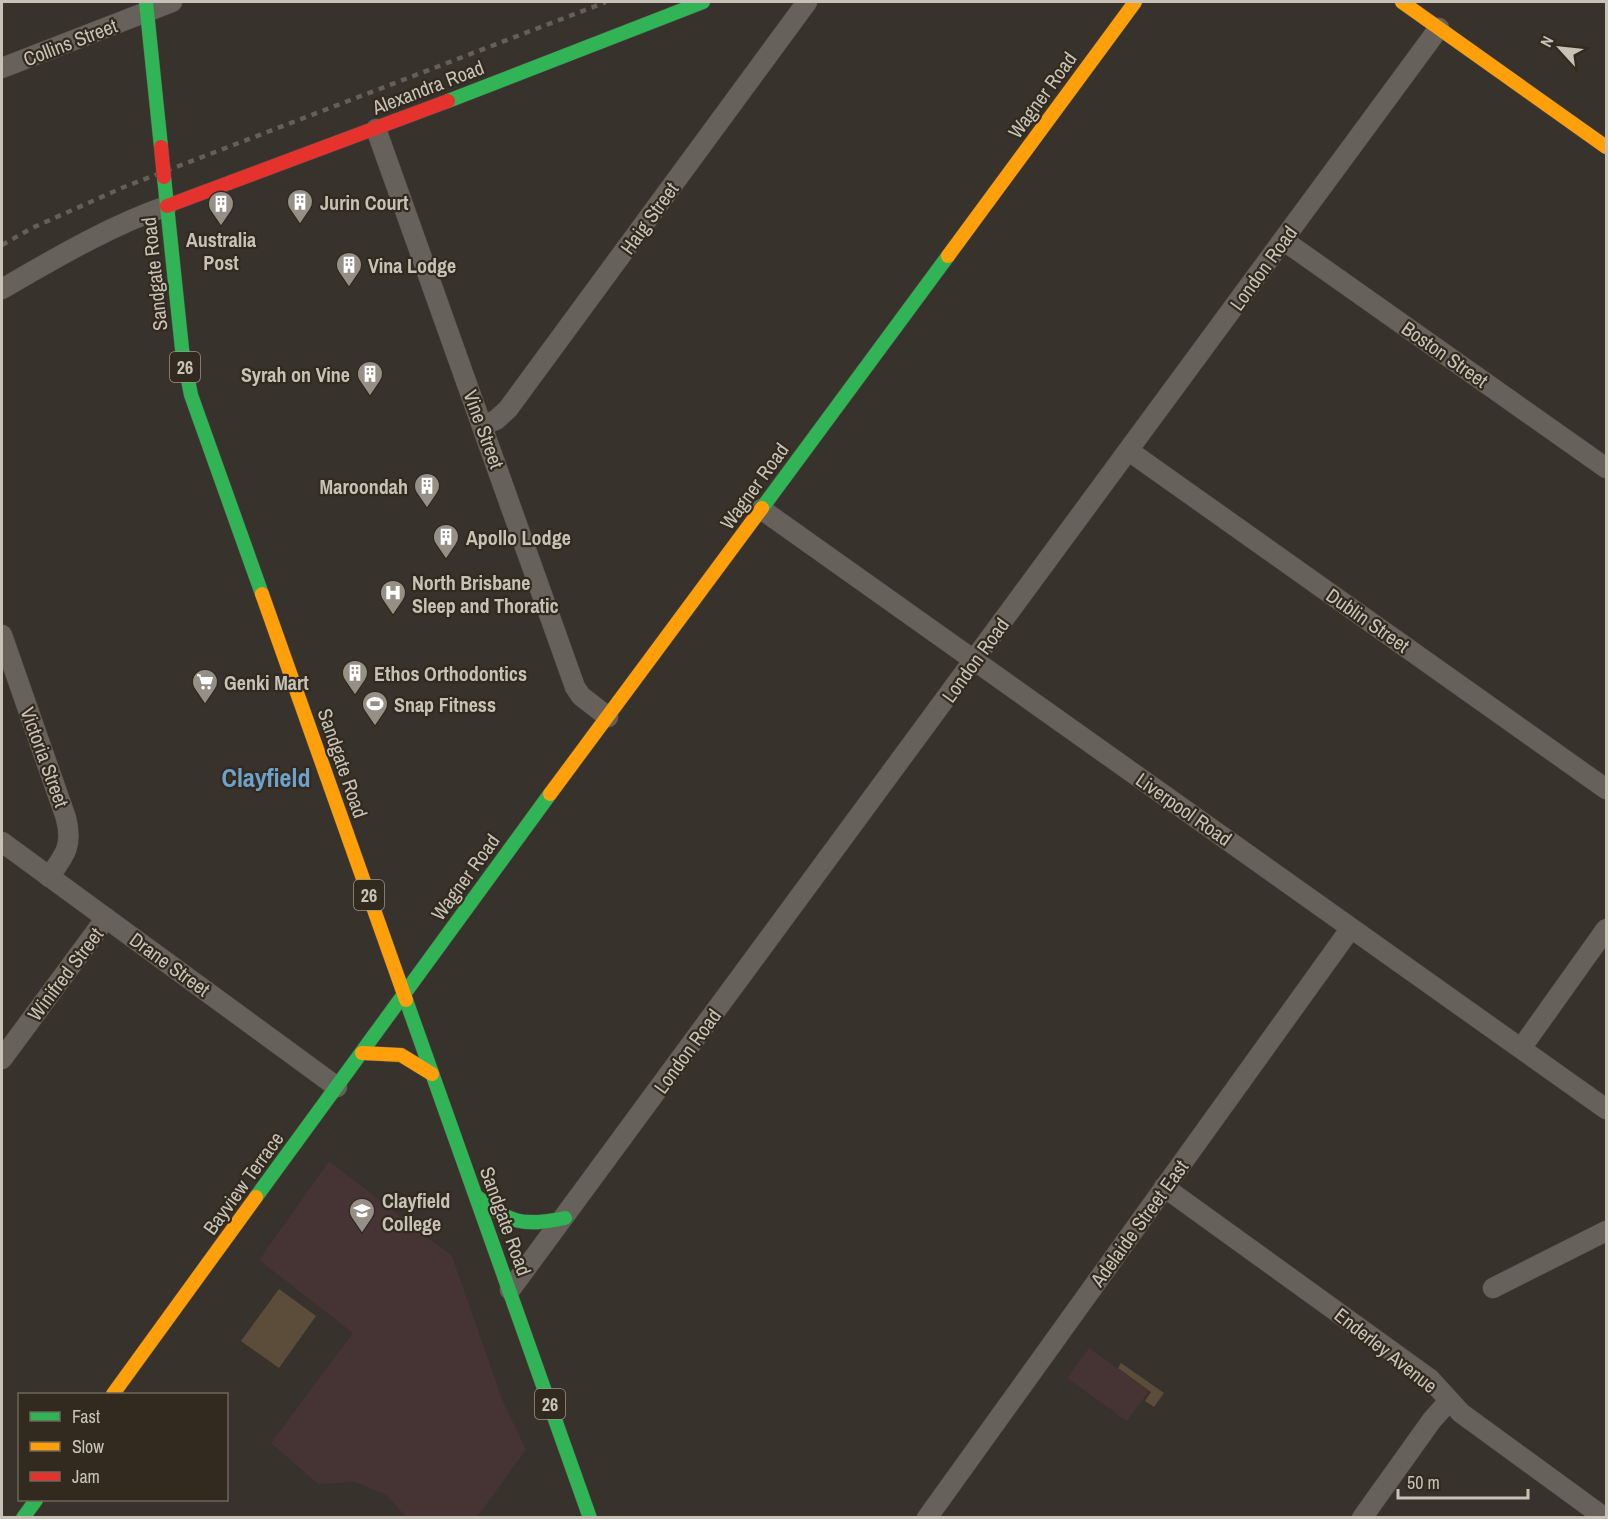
<svg xmlns="http://www.w3.org/2000/svg" width="1608" height="1519" viewBox="0 0 1608 1519" font-family="'Archivo Narrow',sans-serif">
	<style>
		.green { fill: #463333 }
		.water { fill: #5b4d39 }
		.lines { fill: none; stroke-linecap: round; stroke-linejoin: round }
		.street-casing { stroke: #524e49; stroke-width: 21 }
		.fast-casing { stroke: #524e49; stroke-width: 15 }
		.slow-casing { stroke: #524e49; stroke-width: 15 }
		.jam-casing { stroke: #524e49; stroke-width: 15 }
		.street { stroke: #66615b; stroke-width: 20 }
		.fast { stroke: #30b455; stroke-width: 14 }
		.slow { stroke: #ff9f0a; stroke-width: 14 }
		.jam { stroke: #e5322d; stroke-width: 14 }
		.rail { stroke: #635f59; stroke-width: 4.5; stroke-dasharray: 6 6; stroke-linecap: butt }
		.jam-bridge-casing { stroke: #534e48; stroke-width: 15; stroke-linecap: butt }
		.jam-bridge { stroke: #e5322d; stroke-width: 14 }
		.labels { text-anchor: middle; dominant-baseline: central; stroke-width: 4.5; stroke-linejoin: round; paint-order: stroke }
		.shield { fill: #322a1f; stroke: #9b9489; stroke-width: 1.5 }
		.shield-label { font-size: 18px; font-weight: bold; fill: #c8c1b6 }
		.street-label { font-size: 20px; fill: #c8c1b6; stroke: #322a1f }
		.poi-label { font-size: 20px; font-weight: bold; fill: #c8c1b6; stroke: #322a1f; text-anchor: start }
		.district-label { font-size: 26px; font-weight: bold; fill: #6da2cc; stroke: #322a1f }
	</style>
	<rect width="100%" height="100%" fill="#37322b"/>
	<!-- green -->
	<g class="green">
		<path d="M329 1161 452 1256 502 1399 526 1450 477 1517H406L386 1495 355 1482 318 1484 271 1443 353 1333 259 1260Z"/>
		<path d="M1089 1348 1149 1391 1127 1421 1067 1378Z"/>
	</g>
	<!-- water -->
	<g class="water">
		<path d="M279 1289 316 1316 279 1368 241 1341Z"/>
		<path d="M1121 1363 1164 1393 1154 1407 1145 1401 1151 1392 1118 1368Z"/>
	</g>
	<g class="lines">
		<defs>
			<g id="street">
				<path d="M2 68 172 2"/>
				<path d="M376 129 575 687 581 696 608 717"/>
				<path d="M1283 240 1606 468"/>
				<path d="M2 289C54 259 109 226 167 206"/>
				<path d="M483 425 496 420 508 409 807 2"/>
				<path d="M1129 451 1606 789"/>
				<path d="M761 509 1606 1109"/>
				<path d="M2 635 66 818C73 846 65 855 49 877"/>
				<path d="M2 842 337 1087"/>
				<path d="M1522 1047 1606 929"/>
				<path d="M2 1059 106 918"/>
				<path d="M1164 1187 1430 1379 1461 1413 1605 1518"/>
				<path d="M1493 1288 1606 1231"/>
				<path d="M510 1290 1439 28"/>
				<path d="M927 1518 1351 928"/>
				<path d="M1362 1518 1432 1420 1449 1401"/>
			</g>
			<g id="fast">
				<path d="M146 2 161 147"/>
				<path d="M448 101 703 2"/>
				<path d="M164 177 182 349 191 395 262 594"/>
				<path d="M762 508 948 256"/>
				<path d="M406 1000 590 1518"/>
				<path d="M476 1196C511 1223 521 1227 565 1218"/>
				<path d="M256 1197 550 794"/>
				<path d="M23 1518 36 1500"/>
			</g>
			<g id="slow">
				<path d="M1402 2 1606 147"/>
				<path d="M948 256 1135 2"/>
				<path d="M262 594 406 1000"/>
				<path d="M550 794 762 508"/>
				<path d="M362 1053 401 1055 432 1074"/>
				<path d="M113 1394 256 1197"/>
			</g>
			<path id="jam" d="M167 206 448 101"/>
		</defs>
		<!-- street casing -->
		<use href="#street" class="street-casing"/>
		<!-- fast casing -->
		<use href="#fast" class="fast-casing"/>
		<!-- slow casing -->
		<use href="#slow" class="slow-casing"/>
		<!-- jam casing -->
		<use href="#jam" class="jam-casing"/>
		<!-- street -->
		<use href="#street" class="street"/>
		<!-- fast -->
		<use href="#fast" class="fast"/>
		<!-- slow -->
		<use href="#slow" class="slow"/>
		<!-- jam -->
		<use href="#jam" class="jam"/>
		<!-- rail -->
		<path class="rail" d="M2 245 32 228 124 187 606 2"/>
		<defs>
			<path id="jam-bridge" d="M161 147 164 177"/>
		</defs>
		<!-- jam-bridge casing -->
		<use href="#jam-bridge" class="jam-bridge-casing"/>
		<!-- jam-bridge -->
		<use href="#jam-bridge" class="jam-bridge"/>
	</g>
	<!-- icons -->
	<defs>
		<symbol id="building-pin" viewBox="-11 -11 22 30"><path d="M0 17L-7.5 6A9.5 9.5 0 1 1 7.5 6Z" fill="#958f85" stroke="#322a1f"/><path d="M-4-6H4V6H1V3H-1V6H-4ZM-2.5-4.3h1.7v1.8h-1.7ZM.8-4.3h1.7v1.8H.8ZM-2.5-1h1.7V.8h-1.7ZM.8-1h1.7V.8H.8Z" fill="#fff"/></symbol>
		<symbol id="hospital-pin" viewBox="-11 -11 22 30"><path d="M0 17L-7.5 6A9.5 9.5 0 1 1 7.5 6Z" fill="#958f85" stroke="#322a1f"/><path d="M-5-5h3v3.5h4V-5h3V5h-3V1.5h-4V5h-3Z" fill="#fff"/></symbol>
		<symbol id="supermarket-pin" viewBox="-11 -11 22 30"><path d="M0 17L-7.5 6A9.5 9.5 0 1 1 7.5 6Z" fill="#958f85" stroke="#322a1f"/><path d="M-6-5.5h2.5l.6 2H6L4.5 2H-2.5L-4.4-4H-6ZM-1.5 3.2a1.3 1.3 0 1 0 .1 0ZM3 3.2a1.3 1.3 0 1 0 .1 0Z" fill="#fff"/></symbol>
		<symbol id="stadium-pin" viewBox="-11 -11 22 30"><path d="M0 17L-7.5 6A9.5 9.5 0 1 1 7.5 6Z" fill="#958f85" stroke="#322a1f"/><path d="M0-5a6.5 5 0 1 0 0 10a6.5 5 0 1 0 0-10ZM-3.5-1.8h7v3.6h-7Z" fill="#fff"/></symbol>
		<symbol id="school-pin" viewBox="-11 -11 22 30"><path d="M0 17L-7.5 6A9.5 9.5 0 1 1 7.5 6Z" fill="#958f85" stroke="#322a1f"/><path d="M0-5L7-2L0 1L-7-2ZM-4 1L0 2.5L4 1V4Q0 6-4 4Z" fill="#fff"/></symbol>
	</defs>
	<g fill-rule="evenodd">
		<use href="#building-pin" x="285" y="187" width="30" height="40"/>
		<use href="#building-pin" x="206" y="189" width="30" height="40"/>
		<use href="#building-pin" x="334" y="250" width="30" height="40"/>
		<use href="#building-pin" x="355" y="359" width="30" height="40"/>
		<use href="#building-pin" x="412" y="471" width="30" height="40"/>
		<use href="#building-pin" x="431" y="522" width="30" height="40"/>
		<use href="#hospital-pin" x="378" y="578" width="30" height="40"/>
		<use href="#building-pin" x="340" y="658" width="30" height="40"/>
		<use href="#supermarket-pin" x="190" y="667" width="30" height="40"/>
		<use href="#stadium-pin" x="360" y="689" width="30" height="40"/>
		<use href="#school-pin" x="347" y="1196" width="30" height="40"/>
	</g>
	<g class="labels">
		<!-- shield labels -->
		<g class="shield">
			<rect x="170" y="352" width="30" height="30" rx="4.5"/>
			<rect x="354" y="880" width="30" height="30" rx="4.5"/>
			<rect x="535" y="1389" width="30" height="30" rx="4.5"/>
		</g>
		<g class="shield-label">
			<text x="185" y="367">26</text>
			<text x="369" y="895">26</text>
			<text x="550" y="1404">26</text>
		</g>
		<!-- street labels -->
		<g class="street-label">
			<text transform="translate(70 42) rotate(-21)">Collins Street</text>
			<text transform="translate(428 87) rotate(-21)">Alexandra Road</text>
			<text transform="translate(1042 95) rotate(-54)">Wagner Road</text>
			<text transform="translate(649 218) rotate(-54)">Haig Street</text>
			<text transform="translate(1263 268) rotate(-54)">London Road</text>
			<text transform="translate(154 274) rotate(-96)">Sandgate Road</text>
			<text transform="translate(1445 354) rotate(35)">Boston Street</text>
			<text transform="translate(484 429) rotate(70)">Vine Street</text>
			<text transform="translate(754 486) rotate(-54)">Wagner Road</text>
			<text transform="translate(1368 620) rotate(35)">Dublin Street</text>
			<text transform="translate(975 660) rotate(-54)">London Road</text>
			<text transform="translate(45 757) rotate(70)">Victoria Street</text>
			<text transform="translate(343 763) rotate(71)">Sandgate Road</text>
			<text transform="translate(1184 809) rotate(35)">Liverpool Road</text>
			<text transform="translate(465 877) rotate(-54)">Wagner Road</text>
			<text transform="translate(170 964) rotate(36)">Drane Street</text>
			<text transform="translate(65 974) rotate(-53)">Winifred Street</text>
			<text transform="translate(687 1051) rotate(-54)">London Road</text>
			<text transform="translate(243 1183) rotate(-54)">Bayview Terrace</text>
			<text transform="translate(506 1221) rotate(70)">Sandgate Road</text>
			<text transform="translate(1139 1223) rotate(-54)">Adelaide Street East</text>
			<text transform="translate(1386 1350) rotate(38)">Enderley Avenue</text>
		</g>
		<!-- poi labels -->
		<g class="poi-label">
			<text x="320" y="202">Jurin Court</text>
			<text x="221" y="239" text-anchor="middle">Australia<tspan x="221" dy="23">Post</tspan></text>
			<text x="368" y="265">Vina Lodge</text>
			<text x="350" y="374" text-anchor="end">Syrah on Vine</text>
			<text x="408" y="486" text-anchor="end">Maroondah</text>
			<text x="466" y="537">Apollo Lodge</text>
			<text x="412" y="582">North Brisbane<tspan x="412" dy="23">Sleep and Thoratic</tspan></text>
			<text x="374" y="673">Ethos Orthodontics</text>
			<text x="224" y="682">Genki Mart</text>
			<text x="394" y="704">Snap Fitness</text>
			<text x="382" y="1200">Clayfield<tspan x="382" dy="23">College</tspan></text>
		</g>
		<!-- district labels -->
		<g class="district-label">
			<text x="266" y="777">Clayfield</text>
		</g>
	</g>
	<!-- border -->
	<rect width="1608" height="1519" fill="none" stroke="#c8c1b6" stroke-width="6"/>
	<!-- legend -->
	<rect x="18" y="1393" width="210" height="108" fill="#322a1f" stroke="#6e665b" stroke-width="1.5"/>
	<rect x="30" y="1412" width="30" height="9" fill="#30b455" stroke="#6e665b" stroke-width="1.5"/>
	<text x="72" y="1423" font-size="18" fill="#c8c1b6">Fast</text>
	<rect x="30" y="1442" width="30" height="9" fill="#ff9f0a" stroke="#6e665b" stroke-width="1.5"/>
	<text x="72" y="1453" font-size="18" fill="#c8c1b6">Slow</text>
	<rect x="30" y="1472" width="30" height="9" fill="#e5322d" stroke="#6e665b" stroke-width="1.5"/>
	<text x="72" y="1483" font-size="18" fill="#c8c1b6">Jam</text>
	<!-- north arrow -->
	<g transform="translate(1560 48) rotate(297)" stroke="#322a1f" stroke-width="4.5" paint-order="stroke">
	<path d="M0-4.5L10 22L0 15L-10 22Z" fill="#c8c1b6"/>
	<text y="-9" font-size="16" font-weight="bold" text-anchor="middle" fill="#c8c1b6">N</text>
	</g>
	<!-- scale -->
	<path d="M1398 1489v9h130v-9" fill="none" stroke="#c8c1b6" stroke-width="3"/>
	<text x="1407" y="1489" font-size="18" fill="#c8c1b6" stroke="#322a1f" stroke-width="4.5" paint-order="stroke">50 m</text>
</svg>
